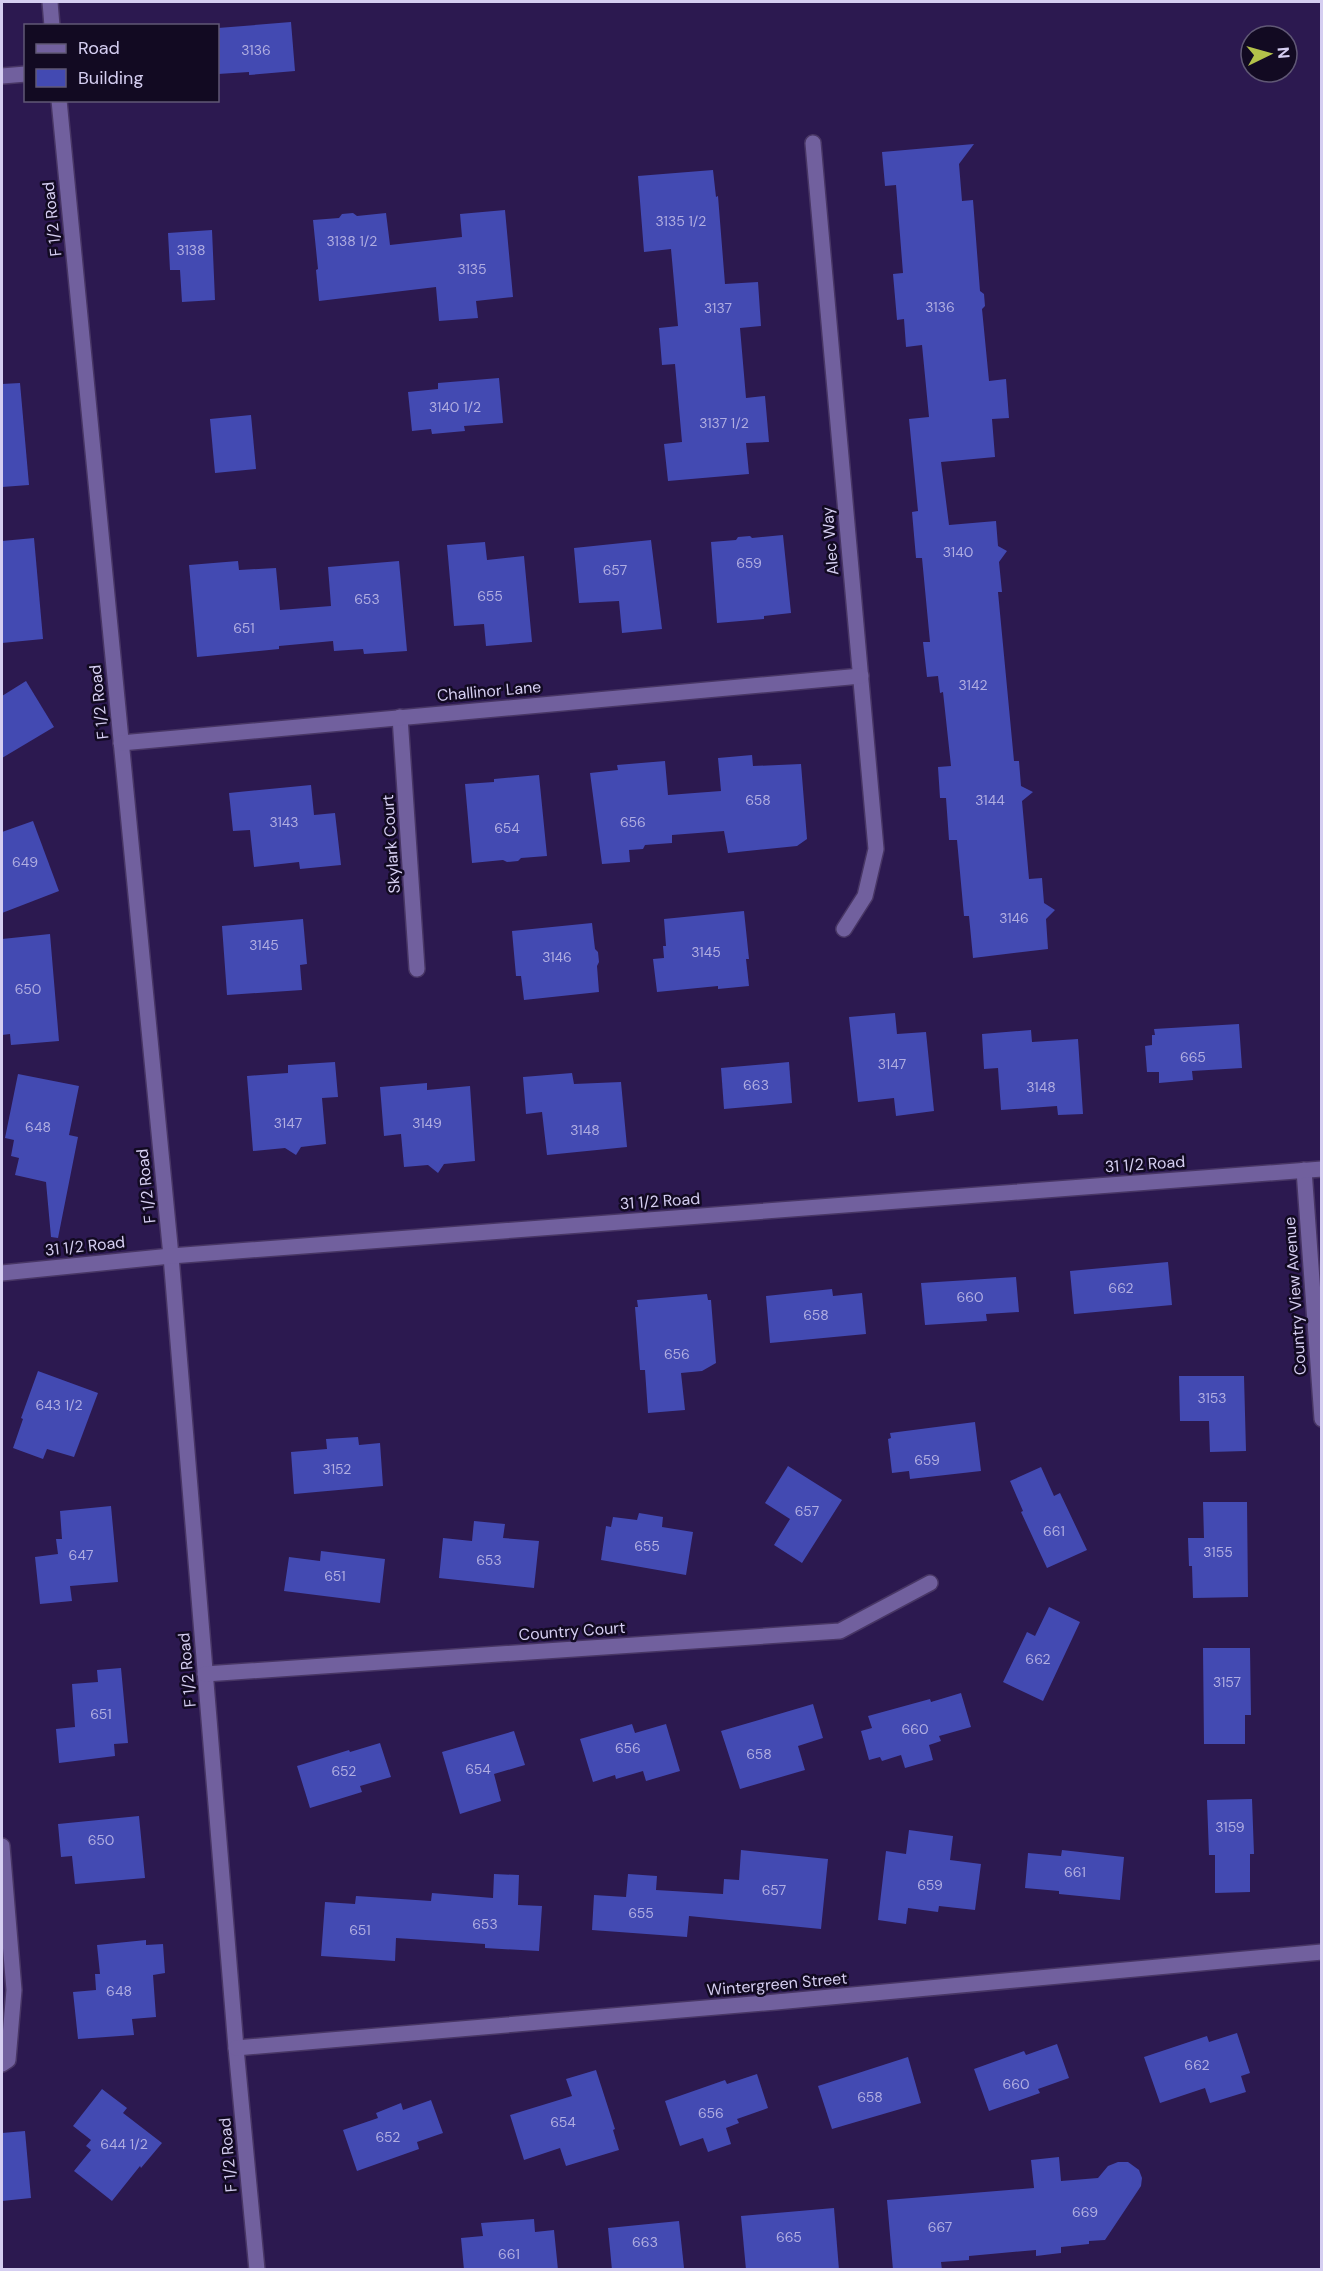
<svg xmlns="http://www.w3.org/2000/svg" width="1323" height="2271" viewBox="0 0 1323 2271" font-family="'DM Sans',sans-serif">
	<style>
		.building { fill: #434ab2 }
		.lines { fill: none; stroke-linecap: round; stroke-linejoin: round }
		.minor-casing { stroke: #483665; stroke-width: 18 }
		.minor { stroke: #71609e; stroke-width: 15 }
		.labels { text-anchor: middle; dominant-baseline: central; stroke-width: 5; stroke-linejoin: round; paint-order: stroke }
		.number-label { font-size: 14px; fill: #b0ade1 }
		.street-label { font-size: 16px; fill: #d5cef1; stroke: #120a22 }
	</style>
	<rect width="100%" height="100%" fill="#2c1950"/>
	<!-- building -->
	<g class="building">
		<path d="M291 22 295 71 249 75V72L218 74V28Z"/>
		<path d="M974 144 959 164 962 201 973 200 980 291 984 294 985 306 982 309 989 381 1006 379 1009 418 992 419 995 457 941 462 949 525 996 521 998 546 1007 551 999 562 1002 592H998L1014 761H1019L1021 786 1033 792 1022 801 1029 879 1042 878 1044 903 1055 910 1046 919 1048 949 973 958 969 916H964L957 840H949L946 798H940L938 767 951 766 943 692 940 693 938 676 927 677 923 642H930L922 558H916L912 512 918 511 909 419 929 417 922 345 906 347 904 319 897 320 893 274 903 273 896 185 885 186 882 152Z"/>
		<path d="M713 170 716 197 718 196 725 284 758 282 761 326 740 328 746 398 765 396 769 442 746 443 749 474 668 481 664 444 682 442 675 364 662 365 659 328 678 326 671 249 644 252 638 176Z"/>
		<path d="M505 210 513 297 476 301 478 318 439 321 436 287 319 301 316 270 318 269 313 220 339 218 342 214 353 213 357 216 386 213 390 245 462 237 460 214Z"/>
		<path d="M212 230 215 300 182 302 180 270H170L168 233Z"/>
		<path d="M499 378 503 423 464 426 465 431 432 434 431 429 412 431 408 392 438 389V383Z"/>
		<path d="M20 383 29 485 2 487V384Z"/>
		<path d="M251 415 256 469 215 473 210 419Z"/>
		<path d="M783 535 791 613 764 616V619L717 623 711 542 736 540 738 537 750 536 752 538Z"/>
		<path d="M34 538 43 639 2 643V541Z"/>
		<path d="M651 540 662 629 622 633 619 601 579 603 574 548Z"/>
		<path d="M485 542 487 560 524 556 532 642 486 646 484 624 454 626 447 545Z"/>
		<path d="M238 561 239 570 276 568 280 610 331 606 328 567 399 561 407 651 364 654 363 649 334 651 333 641 279 646V649L197 657 189 565Z"/>
		<path d="M26 681 54 727 2 758V696Z"/>
		<path d="M752 755 753 766 801 764 807 839 797 846 728 853 724 831 672 835V843L645 845 643 849 629 850 630 862 602 864 590 773 618 770 617 765 665 761 668 795 721 791 718 758Z"/>
		<path d="M539 775 547 856 521 858 518 861 507 862 503 860 472 863 465 784 494 782V779Z"/>
		<path d="M311 785 314 815 335 813 341 865 300 869 299 862 254 867 250 830 233 831 229 793Z"/>
		<path d="M33 821 59 891 2 913V832Z"/>
		<path d="M744 911 749 959H746L749 986 718 989V986L657 992 653 959 664 958 663 946H666L664 919Z"/>
		<path d="M303 919 307 964 300 965 302 990 227 995 222 926Z"/>
		<path d="M592 923 595 949 598 952 599 962 597 966 599 992 524 1000 521 976H516L512 931Z"/>
		<path d="M50 934 59 1041 11 1045 10 1034 2 1035V939Z"/>
		<path d="M895 1013 897 1034 926 1032 934 1111 896 1116 894 1098 858 1102 849 1017Z"/>
		<path d="M1239 1024 1242 1068 1192 1071 1193 1080 1159 1083V1072H1147L1145 1046 1152 1045V1035H1155L1154 1029Z"/>
		<path d="M1031 1030 1032 1042 1078 1039 1083 1114 1058 1115 1057 1106 1001 1110 998 1068 984 1069 982 1034Z"/>
		<path d="M335 1062 338 1097 322 1098 326 1144 301 1147 296 1155 285 1148 253 1151 247 1076 288 1073V1065Z"/>
		<path d="M789 1062 792 1103 724 1109 721 1068Z"/>
		<path d="M572 1073 574 1084 621 1082 627 1147 547 1155 542 1112 526 1114 523 1077Z"/>
		<path d="M18 1074 79 1086 69 1135 78 1137 58 1238 51 1237 46 1182 15 1175 19 1158 11 1156 14 1140 5 1138Z"/>
		<path d="M427 1083V1090L470 1086 475 1161 444 1164 438 1173 428 1165 404 1167 401 1134 384 1136 380 1087Z"/>
		<path d="M1168 1262 1172 1305 1074 1314 1070 1271Z"/>
		<path d="M1016 1277 1019 1312 986 1314 987 1321 925 1325 921 1283Z"/>
		<path d="M832 1289 833 1296 862 1293 866 1334 770 1343 766 1296Z"/>
		<path d="M707 1294 708 1300H711L716 1363 702 1371 681 1373 685 1410 648 1413 645 1370H640L635 1307H638L637 1300Z"/>
		<path d="M38 1371 98 1393 74 1457 47 1449 43 1459 13 1448 23 1419 21 1418Z"/>
		<path d="M1179 1376H1244L1246 1451 1210 1452 1209 1421H1180Z"/>
		<path d="M975 1422 981 1471 910 1479 909 1471 892 1473 888 1439 891 1438 890 1433Z"/>
		<path d="M358 1437 359 1445 380 1443 383 1486 294 1494 291 1452 327 1449 326 1439Z"/>
		<path d="M788 1466 842 1500 802 1563 774 1545 790 1519 765 1503Z"/>
		<path d="M1041 1467 1054 1496 1060 1493 1087 1550 1047 1568 1021 1512 1023 1511 1010 1481Z"/>
		<path d="M1203 1502H1247L1248 1597 1193 1598 1192 1566H1189L1188 1538H1204Z"/>
		<path d="M111 1506 118 1582 70 1586 72 1601 40 1604 35 1557 58 1554 56 1539H62L60 1511Z"/>
		<path d="M639 1513 663 1517 662 1527 693 1532 686 1575 601 1560 606 1526 611 1527 613 1517 637 1520Z"/>
		<path d="M474 1521 505 1524 503 1538 539 1541 534 1588 439 1578 443 1538 472 1541Z"/>
		<path d="M321 1551 385 1559 380 1603 284 1591 289 1557 320 1561Z"/>
		<path d="M1049 1607 1080 1622 1043 1701 1003 1682 1027 1632 1035 1636Z"/>
		<path d="M1203 1648H1250L1251 1715H1245V1744H1204Z"/>
		<path d="M121 1668 128 1743 114 1744 115 1756 59 1763 56 1729 75 1727 72 1684 98 1682 97 1670Z"/>
		<path d="M961 1693 971 1727 939 1736 941 1741 929 1745 933 1760 905 1768 901 1755 882 1761 880 1757 869 1760 861 1731 872 1728 868 1716 930 1699 931 1702Z"/>
		<path d="M813 1704 823 1738 798 1746 805 1770 740 1789 721 1731Z"/>
		<path d="M632 1724 635 1733 666 1724 680 1771 646 1781 643 1771 616 1779 615 1775 593 1782 580 1739Z"/>
		<path d="M514 1731 525 1765 494 1774 501 1801 460 1814 442 1752Z"/>
		<path d="M380 1743 391 1777 360 1786 362 1792 310 1808 297 1766 349 1750 350 1752Z"/>
		<path d="M1252 1799 1254 1854H1250V1892L1215 1893V1855H1209L1207 1800Z"/>
		<path d="M139 1816 145 1878 75 1884 72 1856 61 1857 58 1824Z"/>
		<path d="M909 1830 953 1836 950 1860 981 1864 975 1910 939 1906 938 1912 908 1908 906 1924 878 1920 886 1851 906 1854Z"/>
		<path d="M741 1850 828 1859 821 1929 689 1916 687 1937 592 1930 594 1895 626 1897 628 1874 657 1876 656 1890 723 1894 724 1879 739 1880Z"/>
		<path d="M1062 1850 1124 1857 1120 1900 1059 1894V1891L1025 1888 1028 1853 1061 1856Z"/>
		<path d="M494 1874 519 1875 518 1905 542 1906 539 1951 485 1948V1944L396 1938 395 1961 321 1956 325 1902 355 1904 356 1896 431 1901 432 1893 493 1898Z"/>
		<path d="M146 1940V1945L163 1944 165 1973 153 1975 156 2017 132 2019 134 2035 78 2039 73 1992 96 1990 95 1974H100L97 1945Z"/>
		<path d="M1237 2033 1250 2073 1241 2076 1246 2092 1210 2103 1205 2088 1160 2103 1144 2057 1207 2036 1209 2042Z"/>
		<path d="M1057 2044 1069 2078 1038 2089 1040 2093 989 2111 974 2069 1024 2051 1026 2055Z"/>
		<path d="M908 2057 921 2103 832 2129 818 2086Z"/>
		<path d="M596 2070 615 2129 613 2130 619 2150 566 2166 560 2148 524 2160 510 2115 572 2096 566 2079Z"/>
		<path d="M757 2074 768 2108 737 2119 739 2123 726 2128 731 2144 708 2152 703 2138 680 2146 665 2101 725 2080 727 2084Z"/>
		<path d="M102 2089 127 2108 123 2113 162 2143 141 2168 140 2166 112 2201 74 2171 91 2150 86 2146 91 2140 73 2126Z"/>
		<path d="M431 2100 443 2133 417 2142 419 2149 357 2171 343 2130 378 2118 376 2113 401 2103 403 2110Z"/>
		<path d="M25 2131 31 2198 2 2201V2133Z"/>
		<path d="M1059 2157 1061 2181 1098 2178 1108 2166 1118 2162H1128L1139 2170 1142 2178 1141 2186 1105 2240 1089 2241V2244L1061 2247V2253L1036 2256V2250L969 2256V2260L941 2262 942 2270H893L887 2200 1034 2188 1031 2160Z"/>
		<path d="M834 2208 839 2270H746L741 2216Z"/>
		<path d="M534 2219 535 2232 554 2230 558 2270H464L461 2238 483 2236 481 2223Z"/>
		<path d="M679 2221 684 2268 612 2270 608 2228Z"/>
	</g>
	<g class="lines">
		<defs>
			<g id="minor">
				<path d="M50 2 52 26"/>
				<path d="M2 76 26 74"/>
				<path d="M59 100 171 1256 236 2048 257 2270"/>
				<path d="M813 143 876 849 865 896 844 929"/>
				<path d="M400 717 417 969"/>
				<path d="M121 743 861 676"/>
				<path d="M1304 1170 1322 1419"/>
				<path d="M2 1273 171 1256 1322 1169"/>
				<path d="M205 1674 840 1631 930 1583"/>
				<path d="M2 1846 14 1990 8 2060 2 2064"/>
				<path d="M236 2048 776 2002 1322 1952"/>
			</g>
		</defs>
		<!-- minor casing -->
		<use href="#minor" class="minor-casing"/>
		<!-- minor -->
		<use href="#minor" class="minor"/>
	</g>
	<g class="labels">
		<!-- number labels -->
		<g class="number-label">
			<text x="256" y="50">3136</text>
			<text x="681" y="221">3135 1/2</text>
			<text x="352" y="241">3138 1/2</text>
			<text x="191" y="250">3138</text>
			<text x="472" y="269">3135</text>
			<text x="940" y="307">3136</text>
			<text x="718" y="308">3137</text>
			<text x="455" y="407">3140 1/2</text>
			<text x="724" y="423">3137 1/2</text>
			<text x="958" y="552">3140</text>
			<text x="749" y="563">659</text>
			<text x="615" y="570">657</text>
			<text x="490" y="596">655</text>
			<text x="367" y="599">653</text>
			<text x="244" y="628">651</text>
			<text x="973" y="685">3142</text>
			<text x="758" y="800">658</text>
			<text x="990" y="800">3144</text>
			<text x="284" y="822">3143</text>
			<text x="633" y="822">656</text>
			<text x="507" y="828">654</text>
			<text x="25" y="862">649</text>
			<text x="1014" y="918">3146</text>
			<text x="264" y="945">3145</text>
			<text x="706" y="952">3145</text>
			<text x="557" y="957">3146</text>
			<text x="28" y="989">650</text>
			<text x="1193" y="1057">665</text>
			<text x="892" y="1064">3147</text>
			<text x="756" y="1085">663</text>
			<text x="1041" y="1087">3148</text>
			<text x="288" y="1123">3147</text>
			<text x="427" y="1123">3149</text>
			<text x="38" y="1127">648</text>
			<text x="585" y="1130">3148</text>
			<text x="1121" y="1288">662</text>
			<text x="970" y="1297">660</text>
			<text x="816" y="1315">658</text>
			<text x="677" y="1354">656</text>
			<text x="1212" y="1398">3153</text>
			<text x="59" y="1405">643 1/2</text>
			<text x="927" y="1460">659</text>
			<text x="337" y="1469">3152</text>
			<text x="807" y="1511">657</text>
			<text x="1054" y="1531">661</text>
			<text x="647" y="1546">655</text>
			<text x="1218" y="1552">3155</text>
			<text x="81" y="1555">647</text>
			<text x="489" y="1560">653</text>
			<text x="335" y="1576">651</text>
			<text x="1038" y="1659">662</text>
			<text x="1227" y="1682">3157</text>
			<text x="101" y="1714">651</text>
			<text x="915" y="1729">660</text>
			<text x="628" y="1748">656</text>
			<text x="759" y="1754">658</text>
			<text x="478" y="1769">654</text>
			<text x="344" y="1771">652</text>
			<text x="1230" y="1827">3159</text>
			<text x="101" y="1840">650</text>
			<text x="1075" y="1872">661</text>
			<text x="930" y="1885">659</text>
			<text x="774" y="1890">657</text>
			<text x="641" y="1913">655</text>
			<text x="485" y="1924">653</text>
			<text x="360" y="1930">651</text>
			<text x="119" y="1991">648</text>
			<text x="1197" y="2065">662</text>
			<text x="1016" y="2084">660</text>
			<text x="870" y="2097">658</text>
			<text x="711" y="2113">656</text>
			<text x="563" y="2122">654</text>
			<text x="388" y="2137">652</text>
			<text x="124" y="2144">644 1/2</text>
			<text x="1085" y="2212">669</text>
			<text x="940" y="2227">667</text>
			<text x="789" y="2237">665</text>
			<text x="645" y="2242">663</text>
			<text x="509" y="2254">661</text>
		</g>
		<!-- street labels -->
		<g class="street-label">
			<text transform="translate(52 219) rotate(-96)">F 1/2 Road</text>
			<text transform="translate(830 541) rotate(-95)">Alec Way</text>
			<text transform="translate(489 691) rotate(-5)">Challinor Lane</text>
			<text transform="translate(99 702) rotate(-96)">F 1/2 Road</text>
			<text transform="translate(391 844) rotate(-94)">Skylark Court</text>
			<text transform="translate(1145 1164) rotate(-4)">31 1/2 Road</text>
			<text transform="translate(146 1186) rotate(-96)">F 1/2 Road</text>
			<text transform="translate(660 1201) rotate(-4)">31 1/2 Road</text>
			<text transform="translate(85 1246) rotate(-6)">31 1/2 Road</text>
			<text transform="translate(1295 1296) rotate(-94)">Country View Avenue</text>
			<text transform="translate(572 1631) rotate(-4)">Country Court</text>
			<text transform="translate(187 1670) rotate(-95)">F 1/2 Road</text>
			<text transform="translate(777 1984) rotate(-5)">Wintergreen Street</text>
			<text transform="translate(228 2155) rotate(-95)">F 1/2 Road</text>
		</g>
	</g>
	<!-- border -->
	<rect width="1323" height="2271" fill="none" stroke="#d5cef1" stroke-width="6"/>
	<!-- legend -->
	<rect x="24" y="24" width="195" height="78" fill="#120a22" stroke="#605875" stroke-width="1.5"/>
	<rect x="36" y="44" width="30" height="9" fill="#71609e" stroke="#605875" stroke-width="1.5"/>
	<text x="78" y="54" font-size="18" fill="#d5cef1">Road</text>
	<rect x="36" y="69" width="30" height="18" fill="#434ab2" stroke="#605875" stroke-width="1.5"/>
	<text x="78" y="84" font-size="18" fill="#d5cef1">Building</text>
	<!-- north arrow -->
	<g transform="translate(1269 54) rotate(85)"><circle r="28" fill="#120a22" stroke="#605875" stroke-width="1.5"/>
	<path d="M0-4.5L10 22L0 15L-10 22Z" fill="#b4c24a"/>
	<text y="-9" font-size="16" font-weight="bold" text-anchor="middle" fill="#d5cef1">N</text>
	</g>
</svg>
